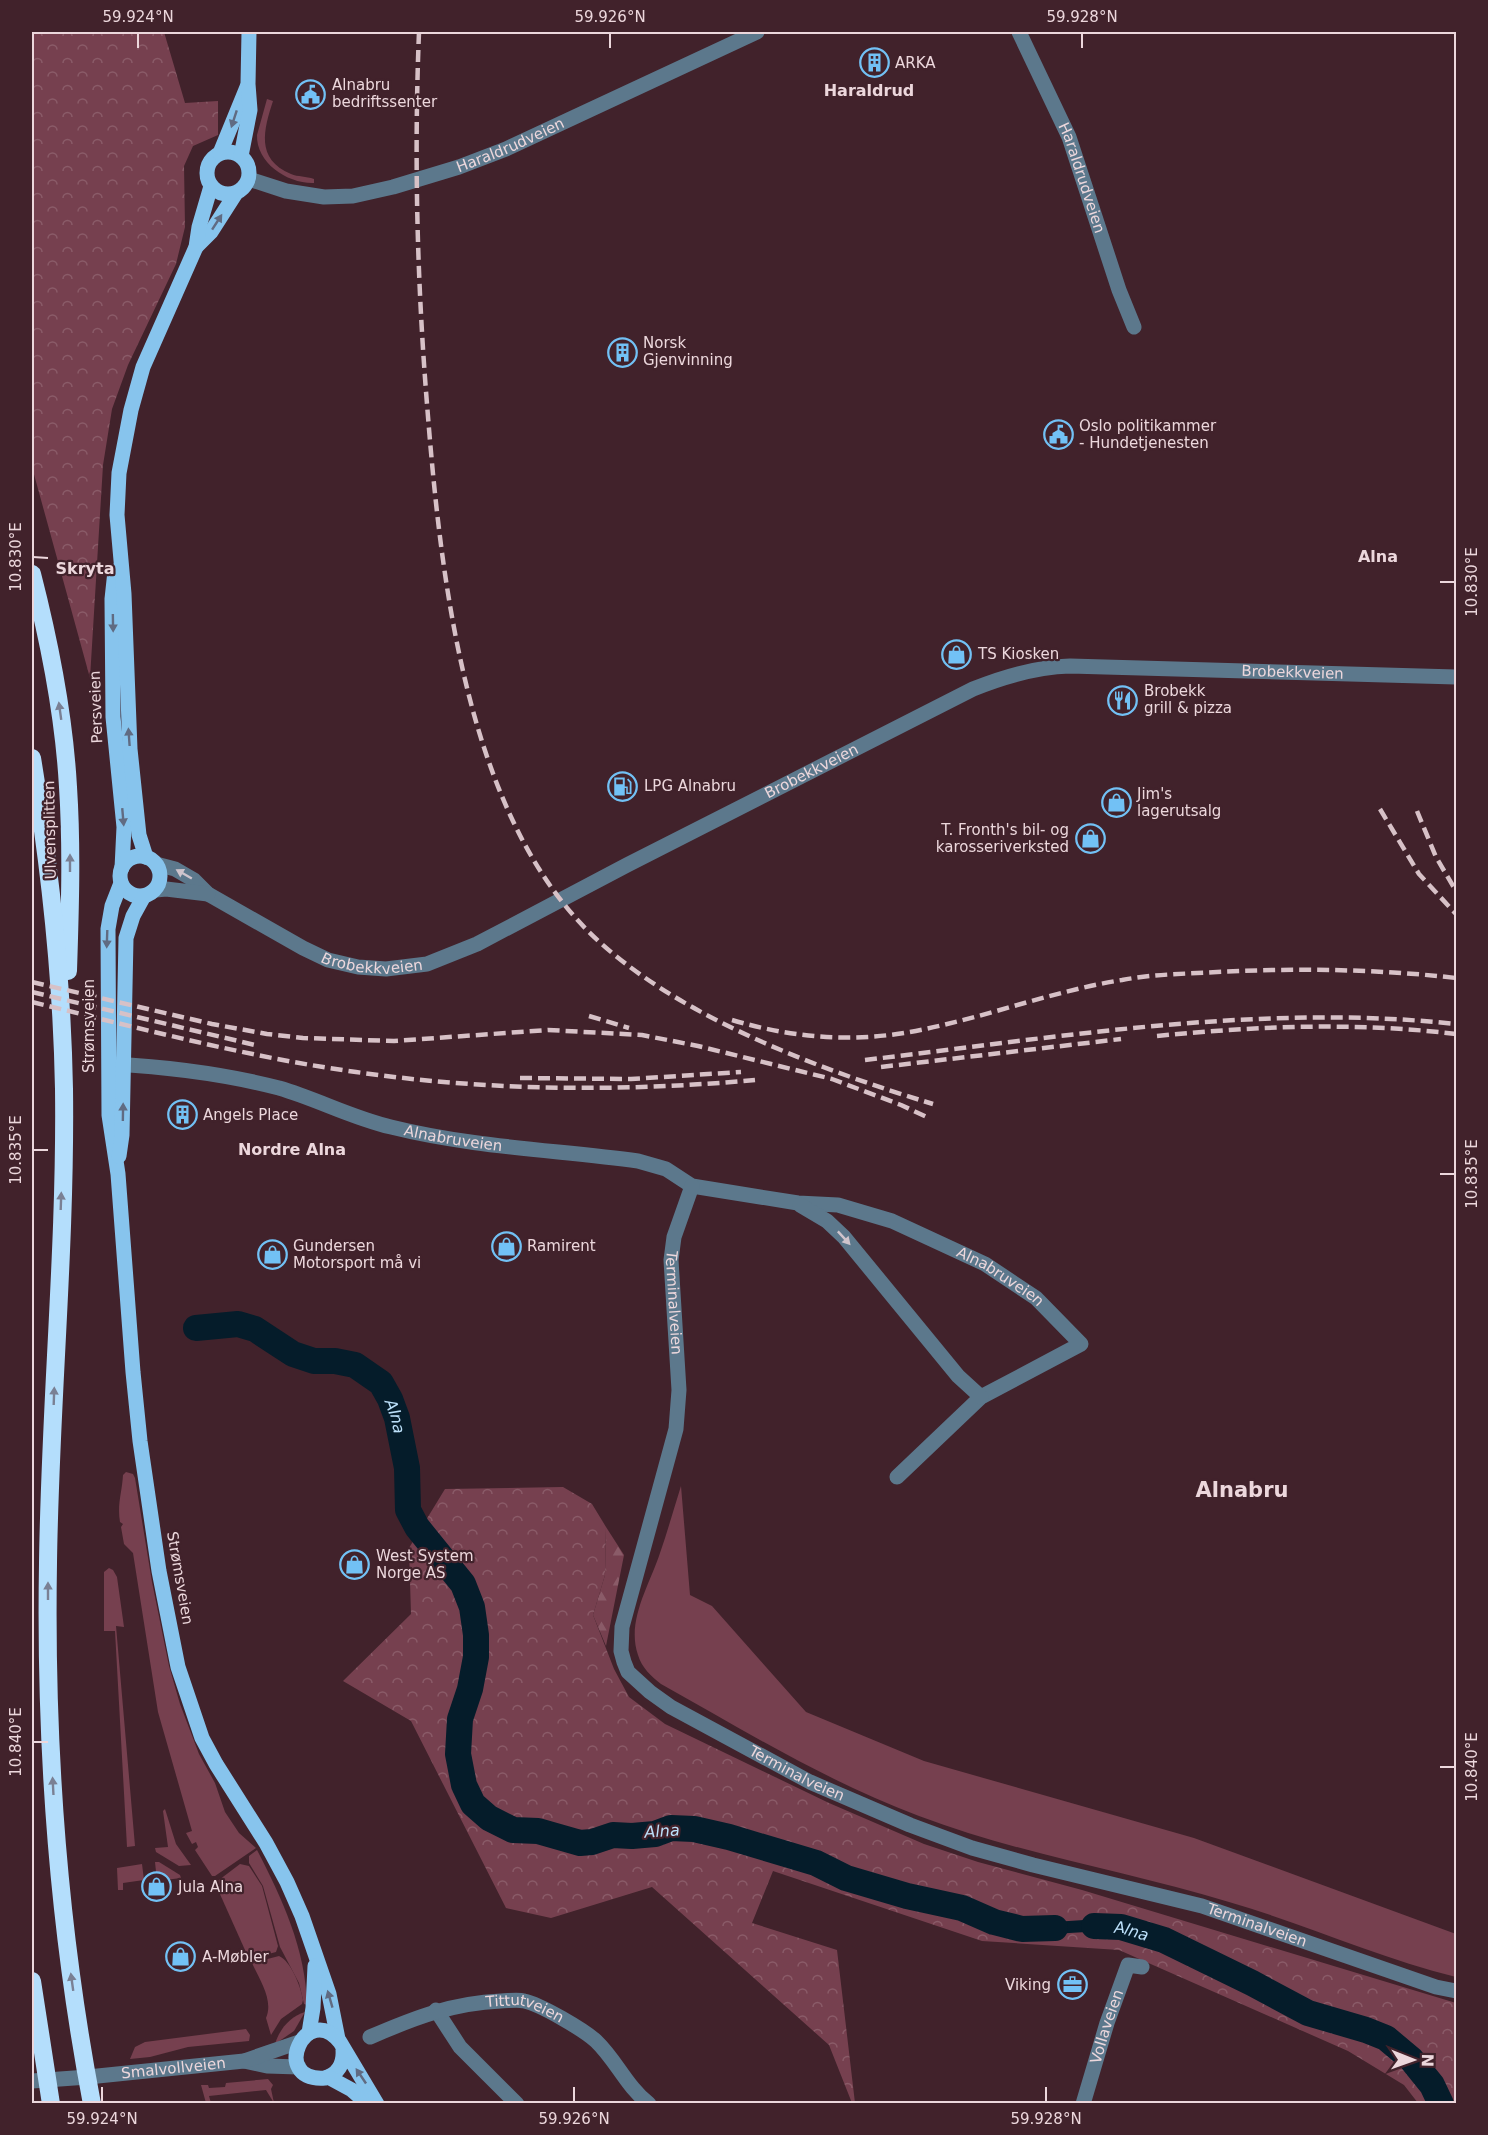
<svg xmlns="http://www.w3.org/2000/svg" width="1488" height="2135" viewBox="0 0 1488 2135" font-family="'DejaVu Sans',sans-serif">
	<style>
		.grass { fill: #76404f }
		.forest { fill: url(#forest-firs) }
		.park { fill: url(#park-crowns) }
		.water { fill: #051c2a }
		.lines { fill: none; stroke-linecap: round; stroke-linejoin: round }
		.river { stroke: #051c2a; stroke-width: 26 }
		.minor { stroke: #5c788c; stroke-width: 15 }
		.major { stroke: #87c4ed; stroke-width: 15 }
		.highway { stroke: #b4defc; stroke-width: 18 }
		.rail { stroke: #d7c1c7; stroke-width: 4.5; stroke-dasharray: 12 6; stroke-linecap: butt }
		.oneway { fill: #606b82 }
		.oneway2 { fill: #7a8094 }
		.oneway3 { fill: #cfc4cc }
		.ticks { fill: none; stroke: #ecd7dc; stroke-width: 2 }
		.labels { text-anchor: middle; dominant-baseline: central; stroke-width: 4.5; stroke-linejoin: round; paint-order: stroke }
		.poi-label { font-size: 15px; fill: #ecd7dc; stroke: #41222b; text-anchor: start }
		.street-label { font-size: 15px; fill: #ecd7dc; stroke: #41222b }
		.neighbourhood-label { font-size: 16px; font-weight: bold; fill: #ecd7dc; stroke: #41222b }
		.water-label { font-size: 16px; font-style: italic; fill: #bce0fa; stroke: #41222b }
		.district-label { font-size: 21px; font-weight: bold; fill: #ecd7dc; stroke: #41222b }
		.neatline { fill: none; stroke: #ecd7dc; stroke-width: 2 }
		.ticks-label { font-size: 15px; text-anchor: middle; fill: #ecd7dc }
	</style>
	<defs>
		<pattern id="forest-firs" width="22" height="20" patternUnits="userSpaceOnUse" patternTransform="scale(1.5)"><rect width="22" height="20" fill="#76404f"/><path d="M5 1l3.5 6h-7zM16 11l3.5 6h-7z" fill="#8a5b68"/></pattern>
		<pattern id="park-crowns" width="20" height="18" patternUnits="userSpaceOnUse" patternTransform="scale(1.5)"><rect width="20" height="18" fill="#76404f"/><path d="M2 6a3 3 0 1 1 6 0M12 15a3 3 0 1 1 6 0" fill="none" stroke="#8a5b68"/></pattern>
	</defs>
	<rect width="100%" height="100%" fill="#41222b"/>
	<!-- grass -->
	<g class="grass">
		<path d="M267 99 273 101C264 129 255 159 291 174 298 177 306 176 314 179V183C288 184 256 163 257 135Z"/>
		<path d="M126 1472 133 1474 135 1478 152 1582 169 1666 180 1704 199 1754 215 1783 225 1812 239 1833 256 1848 215 1876H212L195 1850 198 1847 196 1842 192 1844 186 1833 192 1831 158 1712 133 1553 124 1544 121 1527 123 1524 120 1522C117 1504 122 1493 123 1475Z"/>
		<path d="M681 1486 690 1595 712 1606 806 1712 924 1761 1194 1838 1456 1934V1977C1379 1958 1305 1924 1229 1902 1126 1871 1020 1854 919 1816 828 1782 745 1731 661 1684 651 1676 642 1668 638 1655 626 1621 650 1584 660 1553 668 1530 674 1508 681 1486Z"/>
		<path d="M109 1568 113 1570 117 1577 124 1627 116 1626 135 1846 127 1847 115 1631H104V1572Z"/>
		<path d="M165 1809 176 1844 191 1865 179 1866 156 1852 155 1848 168 1847 163 1811Z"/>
		<path d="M257 1850C282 1898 306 1950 307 2005L304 2004 299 1983 280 1947 263 1886 249 1863V1856Z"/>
		<path d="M155 1862H159L180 1875 181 1878 157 1881Z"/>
		<path d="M142 1864 144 1880 123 1883V1890H118L117 1868Z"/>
		<path d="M240 1864 249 1866 262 1886 278 1946 276 1952 249 1959 215 1883Z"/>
		<path d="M279 1956C291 1961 301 1987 303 2000L302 2004 281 2019 271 2035 266 2018C274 2000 259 1979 252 1963Z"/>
		<path d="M305 2012 294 2031 275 2044C280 2028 290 2017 305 2012Z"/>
		<path d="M246 2029 250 2035 249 2041 188 2047 150 2057 130 2059 135 2047 145 2042Z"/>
		<path d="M268 2079 273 2085 271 2089 274 2103 266 2090 209 2096 211 2103H206L201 2085H208L209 2088 225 2087 226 2083Z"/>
	</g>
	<!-- forest -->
	<path class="forest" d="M606 1527 624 1555 606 1646 593 1615 605 1575Z"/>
	<!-- park -->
	<g class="park">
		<path d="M32 32H164L185 103 218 101V135L193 146 184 166 185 227 176 264 128 365 112 409 103 465 90 678 32 467Z"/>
		<path d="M563 1487 592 1504 606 1527 605 1575 593 1615 614 1669 629 1697 665 1724 829 1803 924 1844 978 1862 1082 1890 1456 2003V2103H1418L1404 2085 1348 2051 1119 1950 982 1941 773 1871 752 1923 837 1950 855 2103H852L829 2045 652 1887 551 1918 506 1908 411 1721 343 1681 411 1614 409 1548 445 1489Z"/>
	</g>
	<!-- water -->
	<path class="water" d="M1084 1920 1129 1923 1126 1935C1090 1927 1056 1937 1021 1936L1023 1924Z"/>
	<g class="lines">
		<!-- river -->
		<g class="river">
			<path id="s1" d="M196 1328 238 1324 255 1329 293 1354 314 1361H335L355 1365 381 1383 390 1399 397 1418 407 1468 408 1510 417 1527 463 1584 472 1607 476 1635V1657L470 1689 460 1719 458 1754 464 1785 473 1804 489 1818 513 1830 538 1831 580 1843 592 1842 613 1835 632 1836 655 1834 671 1828 694 1829 729 1837 816 1863 846 1878 907 1896 962 1908 994 1922 1022 1929 1055 1928"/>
			<path id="s2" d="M1094 1926 1121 1927 1164 1940 1252 1983 1308 2013 1366 2030 1386 2038 1411 2059 1432 2085 1441 2104"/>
		</g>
		<!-- minor -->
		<g class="minor">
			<path id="s3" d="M1019 32 1069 137 1119 290 1134 327"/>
			<path id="s4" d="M249 179 286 191 324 197 353 196 393 187 459 167 506 149 757 32"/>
			<path id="s5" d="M156 864 175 869 194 880 208 894 303 948 328 960 358 967 386 969 427 964 477 944 627 865 973 689C1005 676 1036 667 1070 666L1456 677"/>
			<path d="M156 890 166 889 208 894"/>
			<path id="s6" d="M113 1064C168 1067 225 1074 279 1088 317 1099 352 1118 391 1127 471 1147 556 1150 638 1161L666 1169 692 1186 798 1203 838 1205 892 1221 985 1264 1036 1298 1081 1344 981 1397 897 1477"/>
			<path id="s7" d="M692 1186 674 1237 671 1260 679 1390 676 1429 622 1627 621 1651 624 1662 628 1672 650 1692 671 1707 810 1782 910 1825 972 1848 1033 1865 1202 1906 1436 1987 1456 1991"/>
			<path d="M800 1205 827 1221 844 1237 958 1376 981 1397"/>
			<path d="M436 2010 460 2047 517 2104"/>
			<path id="s8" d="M370 2037C414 2018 452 2003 501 2001 508 2001 517 1999 524 2001 540 2004 584 2030 596 2041 616 2060 627 2087 649 2104"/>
			<path d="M244 2061 267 2066 299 2067"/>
			<path id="s9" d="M32 2081 88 2077 244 2061 299 2042"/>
			<path id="s10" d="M1083 2104 1107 2023 1128 1965 1142 1967"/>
		</g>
		<!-- major -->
		<g class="major">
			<circle cx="228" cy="173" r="21"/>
			<path d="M220 153 247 87"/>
			<path d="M241 156 250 110 248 84 249 32"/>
			<path d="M196 247 211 232 236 193"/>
			<path d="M115 571 112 599 113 717 124 827 122 868"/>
			<circle cx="140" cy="876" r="20"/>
			<path d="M146 857 139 835 130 749 124 594 117 515 119 473 131 410 143 367 196 247 199 227 211 186"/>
			<path d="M121 883 112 906 108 929 109 1115 118 1174 133 1372 140 1441 159 1571 178 1667 202 1738 216 1764 266 1843 287 1882 302 1916 329 1994 338 2039"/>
			<path d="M119 1156 122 1135 126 938 133 916 144 896"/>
			<path d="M309 2033 313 2008 315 1966"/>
			<path d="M343 2050C344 2064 338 2074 325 2078 269 2082 306 2000 340 2042L377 2104"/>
			<path d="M328 2077 352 2090 368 2104"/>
		</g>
		<!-- highway -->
		<g class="highway">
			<path d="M32 574C50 644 64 715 68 787 72 848 70 910 68 971"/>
			<path d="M32 758C50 867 62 978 64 1089 66 1247 50 1405 48 1563 45 1744 58 1926 92 2104"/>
			<path d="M32 1981 51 2104"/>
		</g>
		<!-- rail -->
		<g class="rail">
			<path d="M419 32C414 156 417 280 427 404 440 570 464 805 586 929 671 1015 818 1069 933 1104"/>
			<path d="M1380 809 1419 874 1456 914"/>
			<path d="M1417 811 1436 857 1456 891"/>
			<path d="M32 982 212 1024 267 1034 303 1038 394 1041 548 1030 642 1035 698 1046 832 1079 901 1105 929 1118"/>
			<path d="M32 992 255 1045"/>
			<path d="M32 1002C139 1028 247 1057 356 1072 489 1091 622 1092 755 1080"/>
			<path d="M589 1016 629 1028"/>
			<path d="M732 1020C786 1036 841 1042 897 1034 972 1023 1046 992 1122 980 1153 974 1185 974 1217 972 1297 968 1377 969 1456 978"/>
			<path d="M1157 1036C1257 1026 1357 1022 1456 1034"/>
			<path d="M865 1060C1061 1037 1259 1003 1456 1024"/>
			<path d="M881 1067 1121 1039"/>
			<path d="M520 1078 631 1079 741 1072"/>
		</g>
	</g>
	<!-- one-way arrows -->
	<defs><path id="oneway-solid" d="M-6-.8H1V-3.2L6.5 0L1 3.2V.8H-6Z" transform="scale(1.5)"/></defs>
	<g class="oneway">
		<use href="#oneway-solid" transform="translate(234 119) rotate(108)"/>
		<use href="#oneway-solid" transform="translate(217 222) rotate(-57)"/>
		<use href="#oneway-solid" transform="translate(113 623) rotate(89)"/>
		<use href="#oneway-solid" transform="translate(129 737) rotate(-94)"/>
		<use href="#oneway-solid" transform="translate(123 817) rotate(85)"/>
		<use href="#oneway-solid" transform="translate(107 939) rotate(92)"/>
		<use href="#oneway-solid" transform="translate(123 1112) rotate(-89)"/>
		<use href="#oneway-solid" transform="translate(330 1999) rotate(-106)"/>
		<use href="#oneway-solid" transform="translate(361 2076) rotate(-124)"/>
	</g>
	<g class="oneway2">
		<use href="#oneway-solid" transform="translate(60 711) rotate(-98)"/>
		<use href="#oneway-solid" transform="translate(70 863) rotate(-90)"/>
		<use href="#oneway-solid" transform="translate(61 1201) rotate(-88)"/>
		<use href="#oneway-solid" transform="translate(54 1396) rotate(-88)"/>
		<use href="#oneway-solid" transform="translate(48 1591) rotate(-90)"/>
		<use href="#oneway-solid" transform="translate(53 1786) rotate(-93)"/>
		<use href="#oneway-solid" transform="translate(72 1982) rotate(-98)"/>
	</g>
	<g class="oneway3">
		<use href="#oneway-solid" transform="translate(184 874) rotate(-150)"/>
		<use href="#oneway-solid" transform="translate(844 1238) rotate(47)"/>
	</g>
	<!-- ticks -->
	<path class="ticks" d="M138 48V33M610 48V33M1082 48V33M33 557 48 558M1440 582H1455M33 1150H48M1440 1174H1455M33 1742H48M1440 1767H1455M102 2102V2087M574 2102V2087M1046 2102V2087"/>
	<!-- icons -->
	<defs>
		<symbol id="building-ring" viewBox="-11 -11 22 22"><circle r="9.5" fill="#41222b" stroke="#72c1f5" stroke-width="1.5"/><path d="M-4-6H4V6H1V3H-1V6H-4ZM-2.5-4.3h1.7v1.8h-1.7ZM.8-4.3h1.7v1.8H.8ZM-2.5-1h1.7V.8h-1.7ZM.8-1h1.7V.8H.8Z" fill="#72c1f5"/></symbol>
		<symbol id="civic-ring" viewBox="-11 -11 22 22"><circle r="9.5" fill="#41222b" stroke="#72c1f5" stroke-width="1.5"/><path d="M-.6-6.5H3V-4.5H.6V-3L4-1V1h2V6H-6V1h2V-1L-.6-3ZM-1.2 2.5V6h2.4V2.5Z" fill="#72c1f5"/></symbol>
		<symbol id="shop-ring" viewBox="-11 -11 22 22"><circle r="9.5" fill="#41222b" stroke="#72c1f5" stroke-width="1.5"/><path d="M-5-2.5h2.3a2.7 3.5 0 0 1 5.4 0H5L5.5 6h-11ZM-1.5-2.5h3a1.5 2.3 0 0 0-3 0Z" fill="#72c1f5"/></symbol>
		<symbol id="restaurant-ring" viewBox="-11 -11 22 22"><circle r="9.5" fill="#41222b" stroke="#72c1f5" stroke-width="1.5"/><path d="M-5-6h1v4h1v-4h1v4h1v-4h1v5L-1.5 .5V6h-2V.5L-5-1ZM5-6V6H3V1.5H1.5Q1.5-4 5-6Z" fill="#72c1f5"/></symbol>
		<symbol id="fuel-ring" viewBox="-11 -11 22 22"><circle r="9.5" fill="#41222b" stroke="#72c1f5" stroke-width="1.5"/><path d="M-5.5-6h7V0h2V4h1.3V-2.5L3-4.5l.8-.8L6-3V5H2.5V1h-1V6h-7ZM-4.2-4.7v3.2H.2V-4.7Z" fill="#72c1f5"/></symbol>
		<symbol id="office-ring" viewBox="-11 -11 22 22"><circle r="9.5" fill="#41222b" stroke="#72c1f5" stroke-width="1.5"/><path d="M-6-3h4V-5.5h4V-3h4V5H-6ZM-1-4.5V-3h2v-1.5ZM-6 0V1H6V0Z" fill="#72c1f5"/></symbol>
	</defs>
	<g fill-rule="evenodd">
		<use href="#building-ring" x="858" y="46" width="33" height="33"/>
		<use href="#civic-ring" x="294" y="78" width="33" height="33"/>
		<use href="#building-ring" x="606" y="336" width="33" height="33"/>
		<use href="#civic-ring" x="1042" y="418" width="33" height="33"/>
		<use href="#shop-ring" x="940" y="638" width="33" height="33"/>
		<use href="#restaurant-ring" x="1106" y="684" width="33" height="33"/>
		<use href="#fuel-ring" x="606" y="770" width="33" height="33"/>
		<use href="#shop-ring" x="1100" y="786" width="33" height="33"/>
		<use href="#shop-ring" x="1074" y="822" width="33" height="33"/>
		<use href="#building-ring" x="166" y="1098" width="33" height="33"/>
		<use href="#shop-ring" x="490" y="1230" width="33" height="33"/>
		<use href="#shop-ring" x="256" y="1238" width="33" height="33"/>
		<use href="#shop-ring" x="338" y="1548" width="33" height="33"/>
		<use href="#shop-ring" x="140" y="1870" width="33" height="33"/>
		<use href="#shop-ring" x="164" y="1940" width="33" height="33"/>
		<use href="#office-ring" x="1056" y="1968" width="33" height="33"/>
	</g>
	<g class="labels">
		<!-- poi labels -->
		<g class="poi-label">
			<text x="895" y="63">ARKA</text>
			<text x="332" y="85">Alnabru<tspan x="332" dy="17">bedriftssenter</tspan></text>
			<text x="643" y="343">Norsk<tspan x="643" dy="17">Gjenvinning</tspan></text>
			<text x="1079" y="426">Oslo politikammer<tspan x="1079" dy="17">- Hundetjenesten</tspan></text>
			<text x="978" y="654">TS Kiosken</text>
			<text x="1144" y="691">Brobekk<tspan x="1144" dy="17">grill &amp; pizza</tspan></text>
			<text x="644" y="786">LPG Alnabru</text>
			<text x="1137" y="794">Jim's<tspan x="1137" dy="17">lagerutsalg</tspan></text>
			<text x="1069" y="830" text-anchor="end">T. Fronth's bil- og<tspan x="1069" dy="17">karosseriverksted</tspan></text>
			<text x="203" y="1115">Angels Place</text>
			<text x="293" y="1246">Gundersen<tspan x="293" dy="17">Motorsport må vi</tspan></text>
			<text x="527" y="1246">Ramirent</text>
			<text x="376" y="1556">West System<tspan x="376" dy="17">Norge AS</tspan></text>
			<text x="178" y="1887">Jula Alna</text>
			<text x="202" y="1957">A-Møbler</text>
			<text x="1051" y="1985" text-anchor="end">Viking</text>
		</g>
		<!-- street labels -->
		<g class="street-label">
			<text stroke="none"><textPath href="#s4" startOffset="272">Haraldrudveien</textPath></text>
			<text stroke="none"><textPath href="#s3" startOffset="159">Haraldrudveien</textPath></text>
			<text stroke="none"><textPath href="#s5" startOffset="1233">Brobekkveien</textPath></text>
			<text transform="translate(96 707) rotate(-92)">Persveien</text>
			<text stroke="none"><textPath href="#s5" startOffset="729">Brobekkveien</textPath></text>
			<text transform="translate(50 830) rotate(-91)">Ulvensplitten</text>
			<text stroke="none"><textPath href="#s5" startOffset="243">Brobekkveien</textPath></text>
			<text transform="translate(89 1026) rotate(-90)">Strømsveien</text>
			<text stroke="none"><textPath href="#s6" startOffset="350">Alnabruveien</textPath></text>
			<text stroke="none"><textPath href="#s6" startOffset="922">Alnabruveien</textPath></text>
			<text stroke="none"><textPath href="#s7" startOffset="120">Terminalveien</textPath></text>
			<text transform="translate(180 1578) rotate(80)">Strømsveien</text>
			<text stroke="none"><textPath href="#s7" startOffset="696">Terminalveien</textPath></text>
			<text stroke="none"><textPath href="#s7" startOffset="1182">Terminalveien</textPath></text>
			<text stroke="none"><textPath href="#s8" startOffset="162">Tittutveien</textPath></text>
			<text stroke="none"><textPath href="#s10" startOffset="81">Vollaveien</textPath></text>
			<text stroke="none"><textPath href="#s9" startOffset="142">Smalvollveien</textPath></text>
		</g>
		<!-- neighbourhood labels -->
		<g class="neighbourhood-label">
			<text x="869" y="90">Haraldrud</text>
			<text x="1378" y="556">Alna</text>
			<text x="85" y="568">Skryta</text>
			<text x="292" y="1149">Nordre Alna</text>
		</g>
		<!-- water labels -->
		<g class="water-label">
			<text stroke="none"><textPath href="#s1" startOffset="237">Alna</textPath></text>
			<text transform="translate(662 1831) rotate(-4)">Alna</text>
			<text stroke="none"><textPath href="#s2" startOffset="38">Alna</textPath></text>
		</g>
		<!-- district labels -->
		<g class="district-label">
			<text x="1242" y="1490">Alnabru</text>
		</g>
	</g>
	<!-- border -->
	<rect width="1488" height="2135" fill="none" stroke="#41222b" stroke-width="66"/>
	<!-- north arrow -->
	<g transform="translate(1413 2060) rotate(91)" stroke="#41222b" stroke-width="4.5" paint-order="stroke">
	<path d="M0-4.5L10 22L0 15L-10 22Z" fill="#ecd7dc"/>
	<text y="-9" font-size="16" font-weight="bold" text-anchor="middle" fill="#ecd7dc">N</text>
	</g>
	<rect x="33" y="33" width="1422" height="2069" class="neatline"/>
	<g class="ticks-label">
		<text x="138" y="22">59.924°N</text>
		<text x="610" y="22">59.926°N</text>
		<text x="1082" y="22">59.928°N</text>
		<text transform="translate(16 557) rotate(-90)" y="5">10.830°E</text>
		<text transform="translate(1472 582) rotate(-90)" y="5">10.830°E</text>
		<text transform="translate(16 1150) rotate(-90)" y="5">10.835°E</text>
		<text transform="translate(1472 1174) rotate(-90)" y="5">10.835°E</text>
		<text transform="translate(16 1742) rotate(-90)" y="5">10.840°E</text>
		<text transform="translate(1472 1767) rotate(-90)" y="5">10.840°E</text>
		<text x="102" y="2124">59.924°N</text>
		<text x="574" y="2124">59.926°N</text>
		<text x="1046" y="2124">59.928°N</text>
	</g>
</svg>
